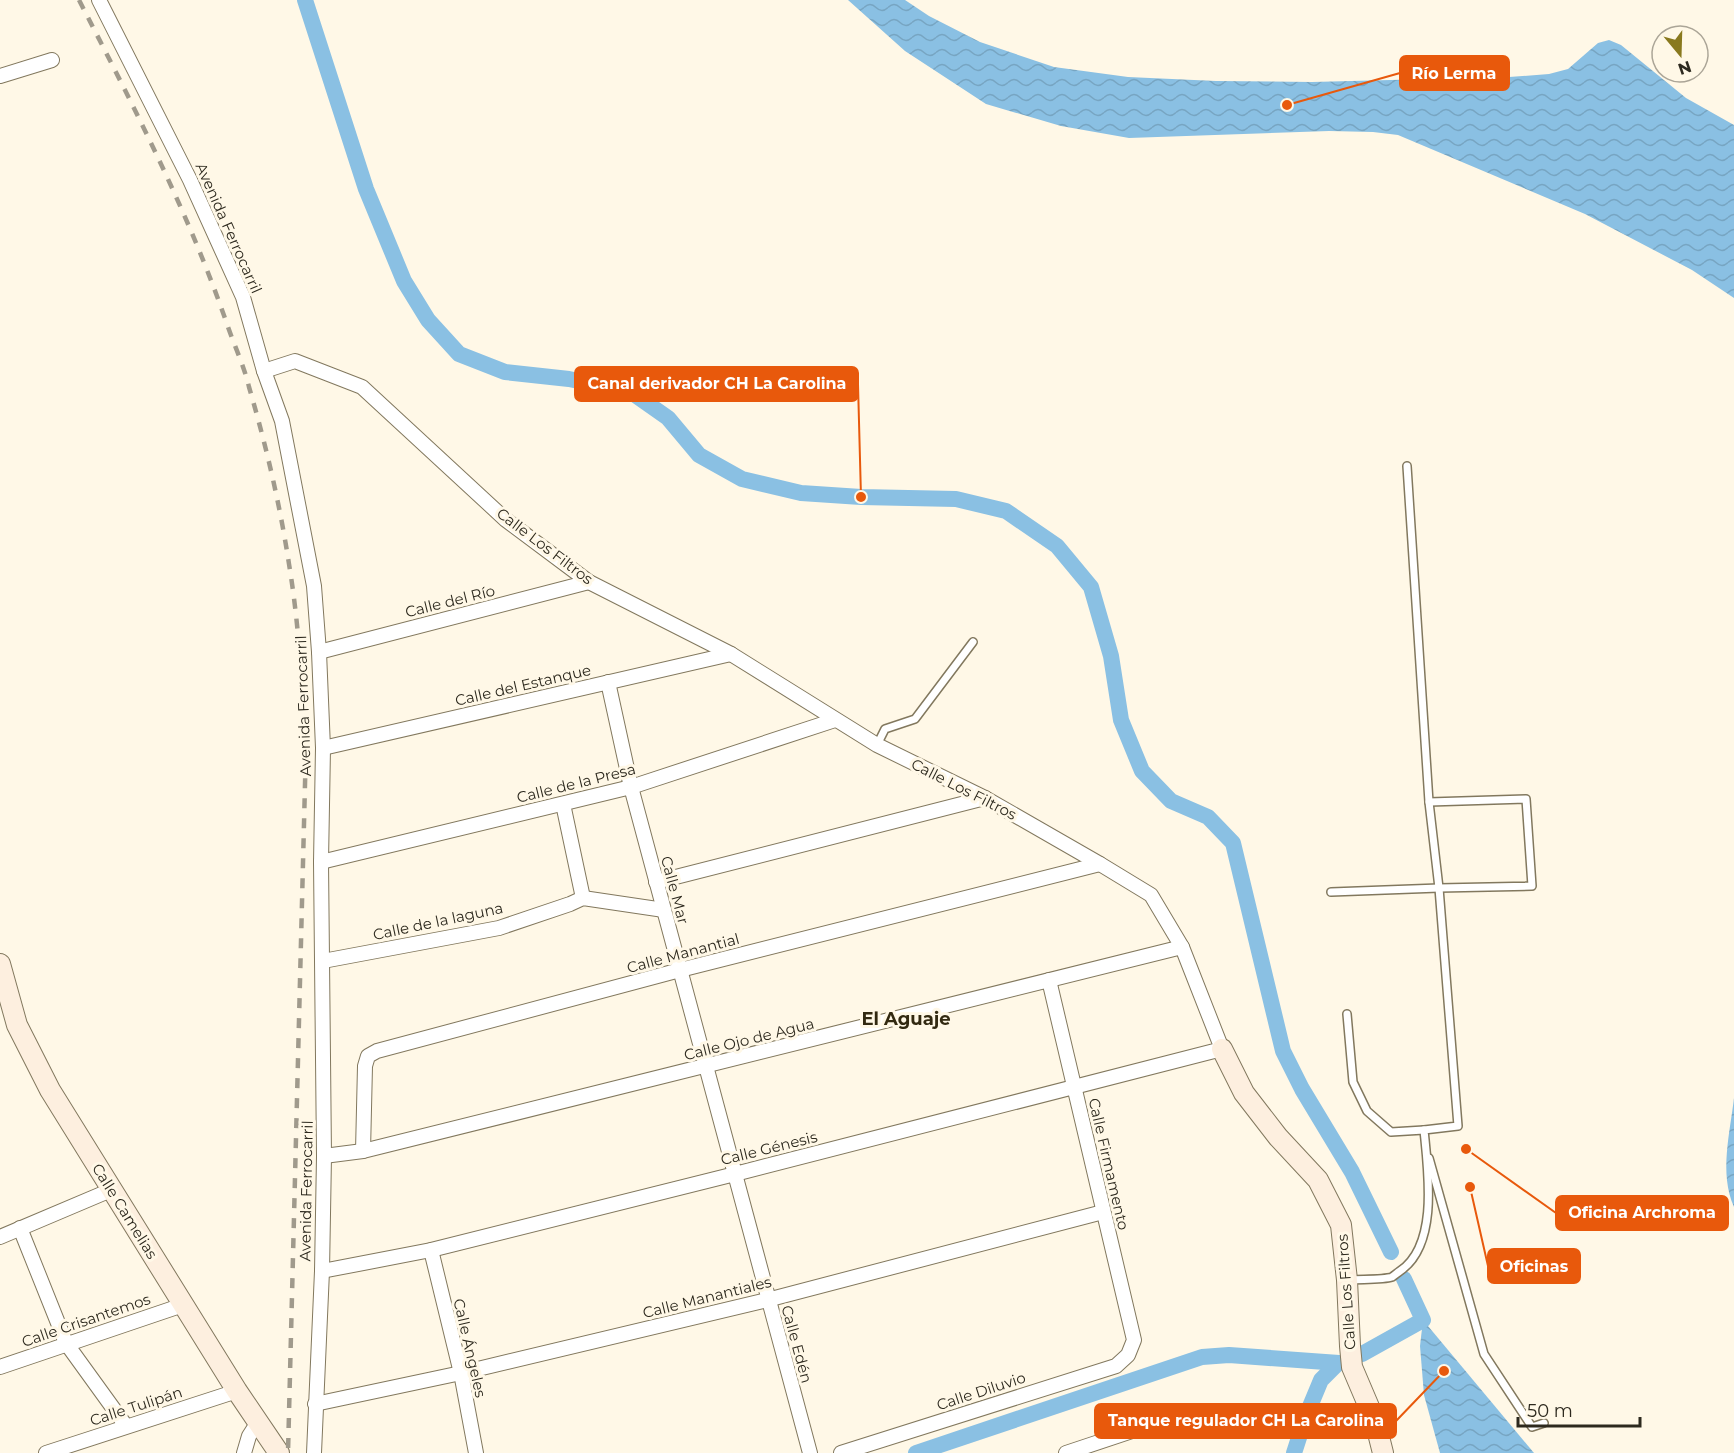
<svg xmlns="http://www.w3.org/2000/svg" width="1734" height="1453" viewBox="0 0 1734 1453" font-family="Montserrat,sans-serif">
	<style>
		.water { fill: url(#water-waves) }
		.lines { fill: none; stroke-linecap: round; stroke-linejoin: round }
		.canal { stroke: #8ac0e3; stroke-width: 16 }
		.lane-casing { stroke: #82785e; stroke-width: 10 }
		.street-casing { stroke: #82785e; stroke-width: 16 }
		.secondary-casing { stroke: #82785e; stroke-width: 22 }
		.lane { stroke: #fff; stroke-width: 7 }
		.street { stroke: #fff; stroke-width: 14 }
		.secondary { stroke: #fdefdf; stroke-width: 20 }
		.rail { stroke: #a09a8c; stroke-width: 4.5; stroke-dasharray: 10 10; stroke-linecap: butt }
		.labels { text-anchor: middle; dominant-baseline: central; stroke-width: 6; stroke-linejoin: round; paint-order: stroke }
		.street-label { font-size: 15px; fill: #2d291e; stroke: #fff8e7 }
		.quarter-label { font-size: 18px; font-weight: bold; fill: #322911; stroke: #fff8e7 }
		.leader { fill: none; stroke: #e8590c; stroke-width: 2 }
		.callout-dot { fill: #e8590c; stroke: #fff8e7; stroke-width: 2 }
		.callout { fill: #e8590c; stroke: #e8590c; stroke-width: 2 }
		.callout-label { font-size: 16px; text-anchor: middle; font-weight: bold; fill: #fff }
	</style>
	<defs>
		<pattern id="water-waves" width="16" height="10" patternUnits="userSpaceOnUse" patternTransform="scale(1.5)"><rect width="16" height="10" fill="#8ac0e3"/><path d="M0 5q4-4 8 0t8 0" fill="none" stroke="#77a5c2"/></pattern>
	</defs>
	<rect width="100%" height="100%" fill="#fff8e7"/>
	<!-- water -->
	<g class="water">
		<path d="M848 0H905L929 16 980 42 1054 67 1128 77 1216 81 1312 82 1509 77 1549 74 1568 69 1598 43 1609 40 1621 45 1686 98 1734 125V298L1692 270 1585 214 1398 135 1373 132 1329 131 1129 138 1061 126 986 104 905 51Z"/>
		<path d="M1734 1098V1207C1719 1173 1730 1133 1734 1098Z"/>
		<path d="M1423 1320 1534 1453H1440L1424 1395 1420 1346Z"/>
	</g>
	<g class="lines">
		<!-- canal -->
		<g class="canal">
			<path d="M305 0 366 189 404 281 428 320 459 354 505 372 569 379 631 392 668 418 699 455 742 479 801 493 861 497 956 499 1006 511 1057 546 1091 587 1111 656 1121 720 1142 771 1171 801 1208 817 1233 843 1283 1051 1302 1089 1352 1172 1391 1252"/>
			<path d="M1362 1354 1423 1320 1404 1279"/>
			<path d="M916 1453 1202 1357 1229 1355 1339 1363"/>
			<path d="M1294 1453 1306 1416 1321 1380 1338 1363"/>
		</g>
		<defs>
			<g id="lane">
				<path d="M877 745 885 729 915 719 973 642"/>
				<path d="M1331 892 1439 888 1532 886 1526 799 1429 802"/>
				<path d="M1347 1014 1353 1082 1367 1111 1391 1132 1424 1130"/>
				<path d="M1429 1158 1484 1354 1532 1427 1544 1423"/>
				<path d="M1350 1280C1360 1279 1383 1280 1392 1277 1395 1275 1397 1273 1400 1271 1439 1245 1428 1171 1424 1130L1458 1126 1439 888 1429 802 1407 466"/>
			</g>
			<g id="street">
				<path d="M99 0 190 180 243 297 264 371 282 421 314 586 319 652 323 748 321 862 324 1156 322 1271 314 1453"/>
				<path d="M0 76 52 60"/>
				<path d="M264 371 295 361 362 387 506 520 589 582 731 654 877 745 985 798 1100 864 1151 895 1182 947 1222 1049 735 1174 431 1250 322 1271"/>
				<path d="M319 652 589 582"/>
				<path d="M608 682 631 787 810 1453"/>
				<path d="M323 748 731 654"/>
				<path d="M563 804 583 898"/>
				<path d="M321 862 631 787 835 720"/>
				<path d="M656 882 985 798"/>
				<path d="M323 961 499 928 570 904 583 898 664 910"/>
				<path d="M363 1151 365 1066 368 1056 377 1051 680 970 1100 864"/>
				<path d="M324 1156 363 1151 1182 947"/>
				<path d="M20 1228 66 1343 126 1426"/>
				<path d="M0 1237 111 1190"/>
				<path d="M431 1250 461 1373 476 1453"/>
				<path d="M0 1367 183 1305"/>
				<path d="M315 1404 461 1373 767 1300 1103 1212"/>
				<path d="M46 1453 237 1391"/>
				<path d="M244 1453 249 1436 258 1422"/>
				<path d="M841 1453 1116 1366 1128 1355 1134 1340 1049 980"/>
				<path d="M1066 1453 1177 1416"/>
			</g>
			<g id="secondary">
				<path d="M0 964 17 1025 50 1090 237 1391 279 1453"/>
				<path d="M1222 1049 1244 1093 1278 1137 1318 1180 1341 1225 1347 1280 1350 1346 1352 1367 1375 1421 1383 1453"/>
			</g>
		</defs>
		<!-- lane casing -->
		<use href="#lane" class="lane-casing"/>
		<!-- street casing -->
		<use href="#street" class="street-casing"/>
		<!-- secondary casing -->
		<use href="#secondary" class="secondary-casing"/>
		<!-- lane -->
		<use href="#lane" class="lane"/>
		<!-- street -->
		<use href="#street" class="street"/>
		<!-- secondary -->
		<use href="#secondary" class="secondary"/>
		<!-- rail -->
		<path class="rail" d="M79 0C134 107 189 213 228 327 235 347 244 366 249 387 266 445 280 505 289 564 299 624 302 685 306 745L288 1453"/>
	</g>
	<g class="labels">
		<!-- street labels -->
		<g class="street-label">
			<text transform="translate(229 228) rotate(66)">Avenida Ferrocarril</text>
			<text transform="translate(545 546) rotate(37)">Calle Los Filtros</text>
			<text transform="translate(450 601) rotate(-14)">Calle del Río</text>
			<text transform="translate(523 685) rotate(-13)">Calle del Estanque</text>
			<text transform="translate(303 706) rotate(-92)">Avenida Ferrocarril</text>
			<text transform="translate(576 783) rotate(-14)">Calle de la Presa</text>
			<text transform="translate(964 789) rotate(27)">Calle Los Filtros</text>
			<text transform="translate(675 890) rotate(75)">Calle Mar</text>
			<text transform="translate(438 921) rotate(-12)">Calle de la laguna</text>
			<text transform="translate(683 953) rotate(-15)">Calle Manantial</text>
			<text transform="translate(749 1039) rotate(-14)">Calle Ojo de Agua</text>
			<text transform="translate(769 1148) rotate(-14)">Calle Génesis</text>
			<text transform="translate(1109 1164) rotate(77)">Calle Firmamento</text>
			<text transform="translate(306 1191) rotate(-89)">Avenida Ferrocarril</text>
			<text transform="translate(125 1211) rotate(58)">Calle Camelias</text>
			<text transform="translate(1346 1292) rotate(-94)">Calle Los Filtros</text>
			<text transform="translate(707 1297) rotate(-14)">Calle Manantiales</text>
			<text transform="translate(86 1320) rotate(-19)">Calle Crisantemos</text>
			<text transform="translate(797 1344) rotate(75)">Calle Edén</text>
			<text transform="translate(470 1348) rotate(77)">Calle Ángeles</text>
			<text transform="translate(981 1391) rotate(-18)">Calle Diluvio</text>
			<text transform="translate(136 1406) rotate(-18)">Calle Tulipán</text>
		</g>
		<!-- quarter labels -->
		<g class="quarter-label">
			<text x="906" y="1019">El Aguaje</text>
		</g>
	</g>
	<!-- callouts -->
	<path class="leader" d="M1287 105L1400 73M861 497L858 384M1466 1149L1556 1213M1470 1187L1488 1266M1444 1371L1396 1421"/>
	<g class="callout-dot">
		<circle cx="1287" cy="105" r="6"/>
		<circle cx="861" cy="497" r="6"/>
		<circle cx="1466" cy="1149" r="6"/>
		<circle cx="1470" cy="1187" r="6"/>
		<circle cx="1444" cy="1371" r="6"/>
	</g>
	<g class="callout">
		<rect x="1400" y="56" width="109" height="34" rx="6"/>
		<rect x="575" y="367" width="283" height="34" rx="6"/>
		<rect x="1556" y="1196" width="172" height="34" rx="6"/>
		<rect x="1488" y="1249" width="92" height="34" rx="6"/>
		<rect x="1095" y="1404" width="301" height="34" rx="6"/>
	</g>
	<g class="callout-label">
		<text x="1454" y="79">Río Lerma</text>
		<text x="717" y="389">Canal derivador CH La Carolina</text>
		<text x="1642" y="1218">Oficina Archroma</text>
		<text x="1534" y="1272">Oficinas</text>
		<text x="1246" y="1426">Tanque regulador CH La Carolina</text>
	</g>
	<!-- north arrow -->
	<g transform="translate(1680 54) rotate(161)"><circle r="28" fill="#fff8e7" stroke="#aba597" stroke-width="1.5"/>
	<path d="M0-4.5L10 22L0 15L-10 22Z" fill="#89791e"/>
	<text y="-9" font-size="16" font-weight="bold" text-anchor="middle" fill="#2d291e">N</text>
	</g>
	<!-- scale -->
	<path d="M1518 1417v9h122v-9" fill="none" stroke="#2d291e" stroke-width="3"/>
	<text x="1527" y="1417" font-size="18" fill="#2d291e" stroke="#fff8e7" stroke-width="4.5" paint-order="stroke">50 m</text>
</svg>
